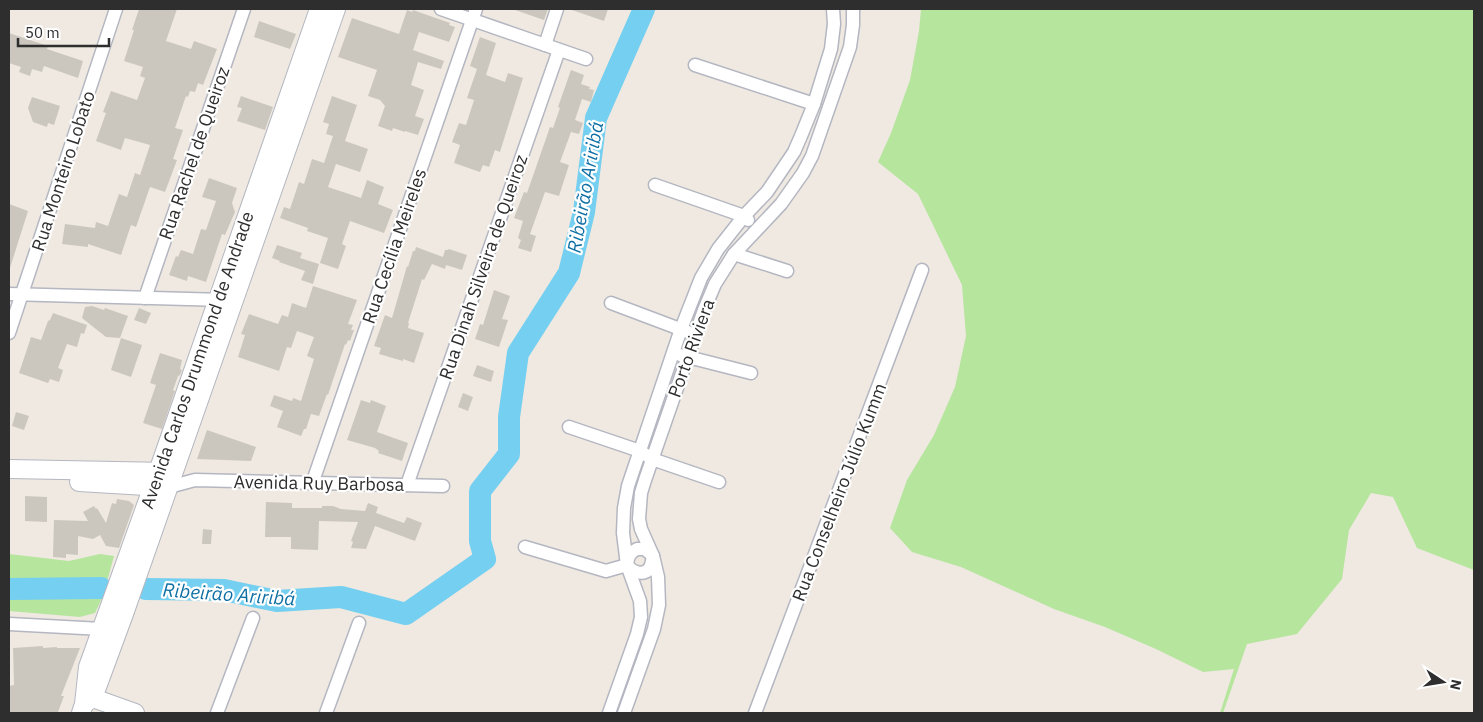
<svg xmlns="http://www.w3.org/2000/svg" width="1483" height="722" viewBox="0 0 1483 722" font-family="'IBM Plex Sans',sans-serif">
	<style>
		.green { fill: #b6e59e }
		.lines { fill: none; stroke-linecap: round; stroke-linejoin: round }
		.river { stroke: #75cff0; stroke-width: 22 }
		.building { fill: #cbc7bf }
		.minor-casing { stroke: #b4b7c1; stroke-width: 15 }
		.secondary-casing { stroke: #b4b7c1; stroke-width: 20 }
		.minor { stroke: #fff; stroke-width: 12 }
		.secondary { stroke: #fff; stroke-width: 18 }
		.labels { text-anchor: middle; dominant-baseline: central; stroke-width: 4.5; stroke-linejoin: round; paint-order: stroke }
		.street-label { font-size: 18px; fill: #2e2e2e; stroke: #fff }
		.water-label { font-size: 19px; font-style: italic; fill: #0d6fa3; stroke: #fff }
	</style>
	<rect width="100%" height="100%" fill="#efe9e1"/>
	<!-- green -->
	<g class="green">
		<path d="M921 9H1474V570L1417 548 1393 497 1371 493 1349 530 1342 579 1297 634 1247 644 1223 713H1220L1234 669 1203 672 1156 649 1105 627 1054 609 961 567 912 552 890 528 907 480 934 435 955 387 966 336 962 285 918 194 878 162 891 133 910 80 919 31Z"/>
		<path d="M9 554 69 561 100 554 114 556 103 596 95 613 80 617 9 611Z"/>
	</g>
	<g class="lines">
		<!-- river -->
		<g class="river">
			<path d="M9 589 101 588"/>
			<path d="M146 589 224 590 277 601 341 597 406 614 485 559 480 541V491L509 454V417L518 353 569 273 584 212 596 118 644 9"/>
		</g>
	</g>
	<!-- building -->
	<g class="building">
		<path d="M139 9H177L166 41 191 49 194 41 217 49 203 85 198 83 195 92 190 91 188 97 186 96 175 128 183 130 173 159 177 160 165 192 150 187 136 227 131 225 121 255 88 244V247L62 244 65 224 95 228 96 222 108 226 119 194 127 197 135 173 140 175 150 145 125 138 121 150 96 141 106 113 103 112 111 91 137 100 145 78 140 76 143 67 124 61 134 30H132Z"/>
		<path d="M515 9H548L544 20 515 10Z"/>
		<path d="M573 9H608L604 21 572 10Z"/>
		<path d="M407 10 412 12 413 10 450 23 449 25 455 27 449 42 419 32 413 50 444 61 441 69 418 62 411 85 424 90 415 116 424 119 418 135 405 131V132L393 128 392 131 378 126 385 106 380 100 368 96 377 70 338 57 352 18 399 34Z"/>
		<path d="M259 21 296 34 290 49 254 37Z"/>
		<path d="M9 33 48 46 47 49 83 61 78 78 44 66 42 72 32 69 30 76 19 72 21 67 9 63Z"/>
		<path d="M480 37 496 43 486 75 505 82 508 73 523 78 500 152 495 150 489 167 483 165 480 172 454 163 460 145 452 142 459 123 466 125 474 100 467 98 477 69 470 66Z"/>
		<path d="M571 70 584 75 581 84 590 87 589 89 594 90 591 102 582 99 575 120 583 123 579 134 571 132 560 162 569 165 559 196 545 192 530 234 536 236 531 252 518 248 521 240 518 238 523 221 514 218 524 192 527 193 550 127 553 128 560 108 558 107Z"/>
		<path d="M241 96 273 107 265 130 237 121 242 108 237 107Z"/>
		<path d="M332 96 357 105 345 141 368 149 360 172 336 164 328 187 361 198 367 180 384 187 378 204 393 210 384 233 350 221 342 244 346 246 338 269 320 263 328 238 307 231 308 228 280 218 284 207 290 209 299 182 304 184 312 159 324 163 333 136 326 134 329 124 323 122Z"/>
		<path d="M32 97 60 106 54 125 48 123 47 127 33 122 28 108Z"/>
		<path d="M209 178 237 188 232 203 235 212 225 235 222 234 206 282 188 276 187 281 169 275 176 256 178 257 181 250 193 254 201 229 206 230 216 201 202 197Z"/>
		<path d="M9 204 28 211 10 268H9Z"/>
		<path d="M277 245 302 253 300 258 319 264 313 284 301 280 305 271 279 262 280 261 272 258Z"/>
		<path d="M416 247 443 257 445 250H448L449 249 467 255 462 270 446 265 445 269 432 264 424 280 422 279 408 323H409L408 328 424 333 414 363 403 359V361L379 354 381 348 374 346 385 315 392 318 407 266 408 267 413 251H415Z"/>
		<path d="M313 286 357 300 348 324 353 325 351 330H354L350 341 348 340 346 345 345 344 328 395 327 394 319 416 311 414 306 429H304L301 436 277 427 283 411 270 406 274 395 292 401 293 398 301 401 314 359 307 356 314 337 297 331 291 348 287 347 279 371 238 357 245 335 241 334 249 314 278 324 282 315 288 317 292 303 306 308Z"/>
		<path d="M494 290 510 296 502 319 508 320 499 347 475 339 480 324 483 325Z"/>
		<path d="M92 306 104 310 105 308 128 316 120 338 106 337 82 318 85 307Z"/>
		<path d="M139 308 151 313 146 324 134 320Z"/>
		<path d="M53 313 87 325 84 334 81 333 77 347 67 344 58 368 63 370 59 382 50 379 48 383 19 373 31 337 41 340 48 321 50 320Z"/>
		<path d="M121 338 142 345 131 377 111 370Z"/>
		<path d="M160 353 182 360 180 369 182 370 180 375 178 376 173 390 175 391 162 429 143 423 156 385 150 383Z"/>
		<path d="M477 365 494 371 491 382 473 376Z"/>
		<path d="M463 393 473 397 468 411 458 407Z"/>
		<path d="M361 400 370 403 371 400 386 406 377 432 408 443 402 461 378 453 379 451 375 448 347 440Z"/>
		<path d="M16 412 29 416 24 430 12 426Z"/>
		<path d="M207 430 256 447 251 461 197 459Z"/>
		<path d="M25 496 47 497V522L25 521Z"/>
		<path d="M117 499 129 501 134 505 119 548 106 546 100 535 93 539 78 536V555L66 554V558L53 557 54 520 88 521 83 512 94 506 96 509 97 508 106 523 112 503 116 504Z"/>
		<path d="M266 502 292 503V508H322V506H333L341 509 365 511 368 503 378 507 376 513 404 523 407 517 422 523 415 541 375 526 366 549 351 548 353 542 351 541 358 522 319 521 318 550 291 549V537H265Z"/>
		<path d="M203 529 212 530 211 544H202Z"/>
		<path d="M43 646V648L57 647V648H80L61 696H64L58 712 47 713H9V686L14 685 13 648Z"/>
	</g>
	<g class="lines">
		<defs>
			<g id="minor">
				<path d="M441 9 586 59"/>
				<path d="M545 45 557 9"/>
				<path d="M695 65 814 104"/>
				<path d="M655 185 744 216 748 220"/>
				<path d="M734 254 787 271"/>
				<path d="M9 294 224 300"/>
				<path d="M145 298 244 9"/>
				<path d="M611 303 688 332"/>
				<path d="M9 333 116 9"/>
				<path d="M680 355 751 373"/>
				<path d="M569 427 640 451 652 459 719 482"/>
				<path d="M312 484 476 9"/>
				<path d="M407 485 559 50"/>
				<path d="M169 487 195 480 443 486"/>
				<path d="M525 547 606 571 627 565"/>
				<path d="M637 549H645L653 556C652 560 652 565 649 569 643 576 632 572 627 565 628 557 629 553 637 549Z"/>
				<path d="M9 624 102 629 108 628"/>
				<path d="M217 713 253 618"/>
				<path d="M326 713 359 623"/>
				<path d="M609 713 637 634 641 617 640 601 627 565 623 533 624 508 628 486 681 329 701 278 718 249 744 216 767 192 794 152 801 136 814 104 831 49 834 24 833 9"/>
				<path d="M624 713 654 629 659 605 658 577 653 556 641 529 639 519 641 493 645 480 704 310 715 284 734 254 781 204 803 173 812 156 850 47 853 25V9"/>
				<path d="M755 713 922 270"/>
			</g>
			<g id="secondary">
				<path d="M9 469 168 472"/>
				<path d="M79 482 163 487"/>
				<path d="M93 698 124 614 336 9"/>
				<path d="M85 703 93 698 135 713"/>
				<path d="M81 713 84 704 88 667 153 486 319 9"/>
			</g>
		</defs>
		<!-- minor casing -->
		<use href="#minor" class="minor-casing"/>
		<!-- secondary casing -->
		<use href="#secondary" class="secondary-casing"/>
		<!-- minor -->
		<use href="#minor" class="minor"/>
		<!-- secondary -->
		<use href="#secondary" class="secondary"/>
	</g>
	<g class="labels">
		<!-- street labels -->
		<g class="street-label">
			<text transform="translate(194 153) rotate(-71)">Rua Rachel de Queiroz</text>
			<text transform="translate(63 171) rotate(-72)">Rua Monteiro Lobato</text>
			<text transform="translate(394 246) rotate(-71)">Rua Cecília Meireles</text>
			<text transform="translate(483 267) rotate(-71)">Rua Dinah Silveira de Queiroz</text>
			<text transform="translate(691 348) rotate(-70)">Porto Riviera</text>
			<text transform="translate(197 360) rotate(-71)">Avenida Carlos Drummond de Andrade</text>
			<text transform="translate(319 483) rotate(1)">Avenida Ruy Barbosa</text>
			<text transform="translate(839 492) rotate(-69)">Rua Conselheiro Júlio Kumm</text>
		</g>
		<!-- water labels -->
		<g class="water-label">
			<text transform="translate(585 187) rotate(-80)">Ribeirão Ariribá</text>
			<text transform="translate(229 594) rotate(4)">Ribeirão Ariribá</text>
		</g>
	</g>
	<!-- border -->
	<rect width="1483" height="722" fill="none" stroke="#2e2e2e" stroke-width="20"/>
	<!-- north arrow -->
	<g transform="translate(1443 682) rotate(102)" stroke="#ffffff" stroke-width="4" paint-order="stroke">
	<path d="M0-4L9 19L0 12L-9 19Z" fill="#2e2e2e"/>
	<text y="-8" font-size="14" font-weight="bold" text-anchor="middle" fill="#2e2e2e">N</text>
	</g>
	<!-- scale -->
	<path d="M18 38v8h91v-8" fill="none" stroke="#2e2e2e" stroke-width="2.5"/>
	<text x="25" y="38" font-size="15" fill="#2e2e2e" stroke="#ffffff" stroke-width="4" paint-order="stroke">50 m</text>
</svg>
